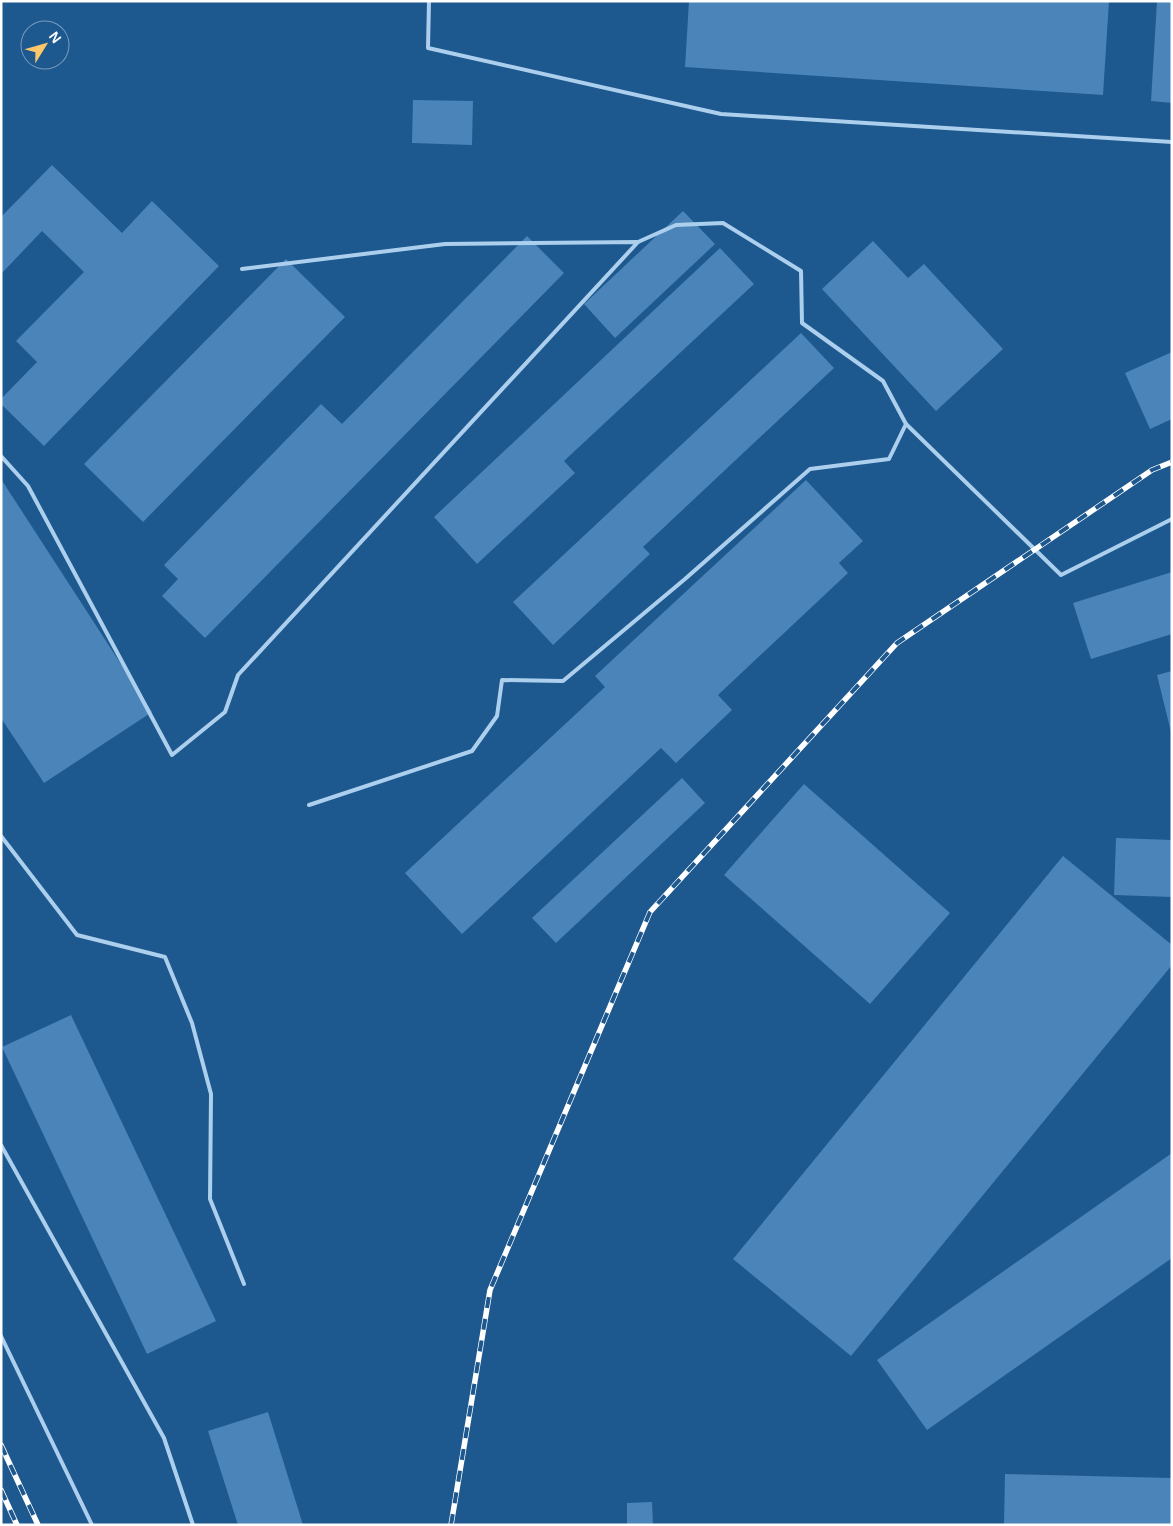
<svg xmlns="http://www.w3.org/2000/svg" width="1173" height="1526" viewBox="0 0 1173 1526" font-family="Helvetica,sans-serif">
	<style>
		.building { fill: #4a84b8 }
		.lines { fill: none; stroke-linecap: round; stroke-linejoin: round }
		.service { stroke: #accfed; stroke-width: 4 }
		.rail-casing { stroke: #fff; stroke-width: 5.5 }
		.rail { stroke: #1d588f; stroke-width: 4; stroke-dasharray: 11; stroke-linecap: butt }
	</style>
	<rect width="100%" height="100%" fill="#1d588f"/>
	<!-- building -->
	<g class="building">
		<path d="M689 1H1109L1103 95 685 67Z"/>
		<path d="M1157 1H1172V103L1151 101Z"/>
		<path d="M413 100 473 101 472 145 412 143Z"/>
		<path d="M52 165 122 233 152 201 219 266 44 446 1 404V399L37 362 16 341 84 272 42 231 1 274V217Z"/>
		<path d="M683 211 715 244 615 338 584 304Z"/>
		<path d="M527 236 564 273 205 638 162 596 178 579 164 565 321 404 342 424Z"/>
		<path d="M873 241 908 278 924 264 1003 349 936 411 822 289Z"/>
		<path d="M720 248 754 284 564 461 575 473 477 564 434 517Z"/>
		<path d="M286 259 345 317 143 522 84 464Z"/>
		<path d="M801 333 834 368 643 547 650 554 553 645 513 602Z"/>
		<path d="M1172 352V419L1150 429 1125 373Z"/>
		<path d="M1 479 152 712 44 783 1 718Z"/>
		<path d="M806 480 863 541 839 563 848 573 718 695 732 710 676 763 661 748 462 934 405 873 605 687 595 676Z"/>
		<path d="M1172 572V634L1091 659 1073 603Z"/>
		<path d="M1172 671V732H1171L1157 675Z"/>
		<path d="M682 778 705 803 556 943 532 918Z"/>
		<path d="M804 784 950 913 870 1004 724 875Z"/>
		<path d="M1116 838 1172 840V897L1114 895Z"/>
		<path d="M1063 856 1172 945V965L851 1356 733 1259Z"/>
		<path d="M71 1015 216 1321 147 1354 2 1047Z"/>
		<path d="M1172 1153V1258L927 1430 877 1360Z"/>
		<path d="M268 1412 303 1525H238L208 1431Z"/>
		<path d="M1005 1474 1172 1478V1525H1004Z"/>
		<path d="M652 1502 653 1525H627V1503Z"/>
	</g>
	<g class="lines">
		<!-- service -->
		<g class="service">
			<path d="M429 1 428 48 721 114 1172 142"/>
			<path d="M638 242 676 225 723 223 801 271 802 323 883 381 906 424 1061 575 1172 519"/>
			<path d="M1 456 28 486 172 755 225 712 238 675 638 242 445 244 242 269"/>
			<path d="M309 805 472 751 497 716 502 680 563 681 685 579 810 469 889 459 906 424"/>
			<path d="M1 836 77 935 165 957 192 1023 211 1094 210 1199 244 1284"/>
			<path d="M1 1145 164 1438 193 1525"/>
			<path d="M1 1336 92 1525"/>
		</g>
		<defs>
			<g id="rail">
				<path d="M1 1445 38 1525"/>
				<path d="M1 1490 17 1525"/>
				<path d="M451 1525 490 1290 650 912 897 643 1152 470 1172 462"/>
			</g>
		</defs>
		<!-- rail casing -->
		<use href="#rail" class="rail-casing"/>
		<!-- rail -->
		<use href="#rail" class="rail"/>
	</g>
	<!-- border -->
	<rect width="1173" height="1526" fill="none" stroke="#ffffff" stroke-width="5"/>
	<!-- north arrow -->
	<g transform="translate(45 45) rotate(53)"><circle r="24" fill="#1d588f" stroke="#779bbc"/>
	<path d="M0-4L9 19L0 12L-9 19Z" fill="#fdc76a"/>
	<text y="-8" font-size="14" font-weight="bold" text-anchor="middle" fill="#ffffff">N</text>
	</g>
</svg>
